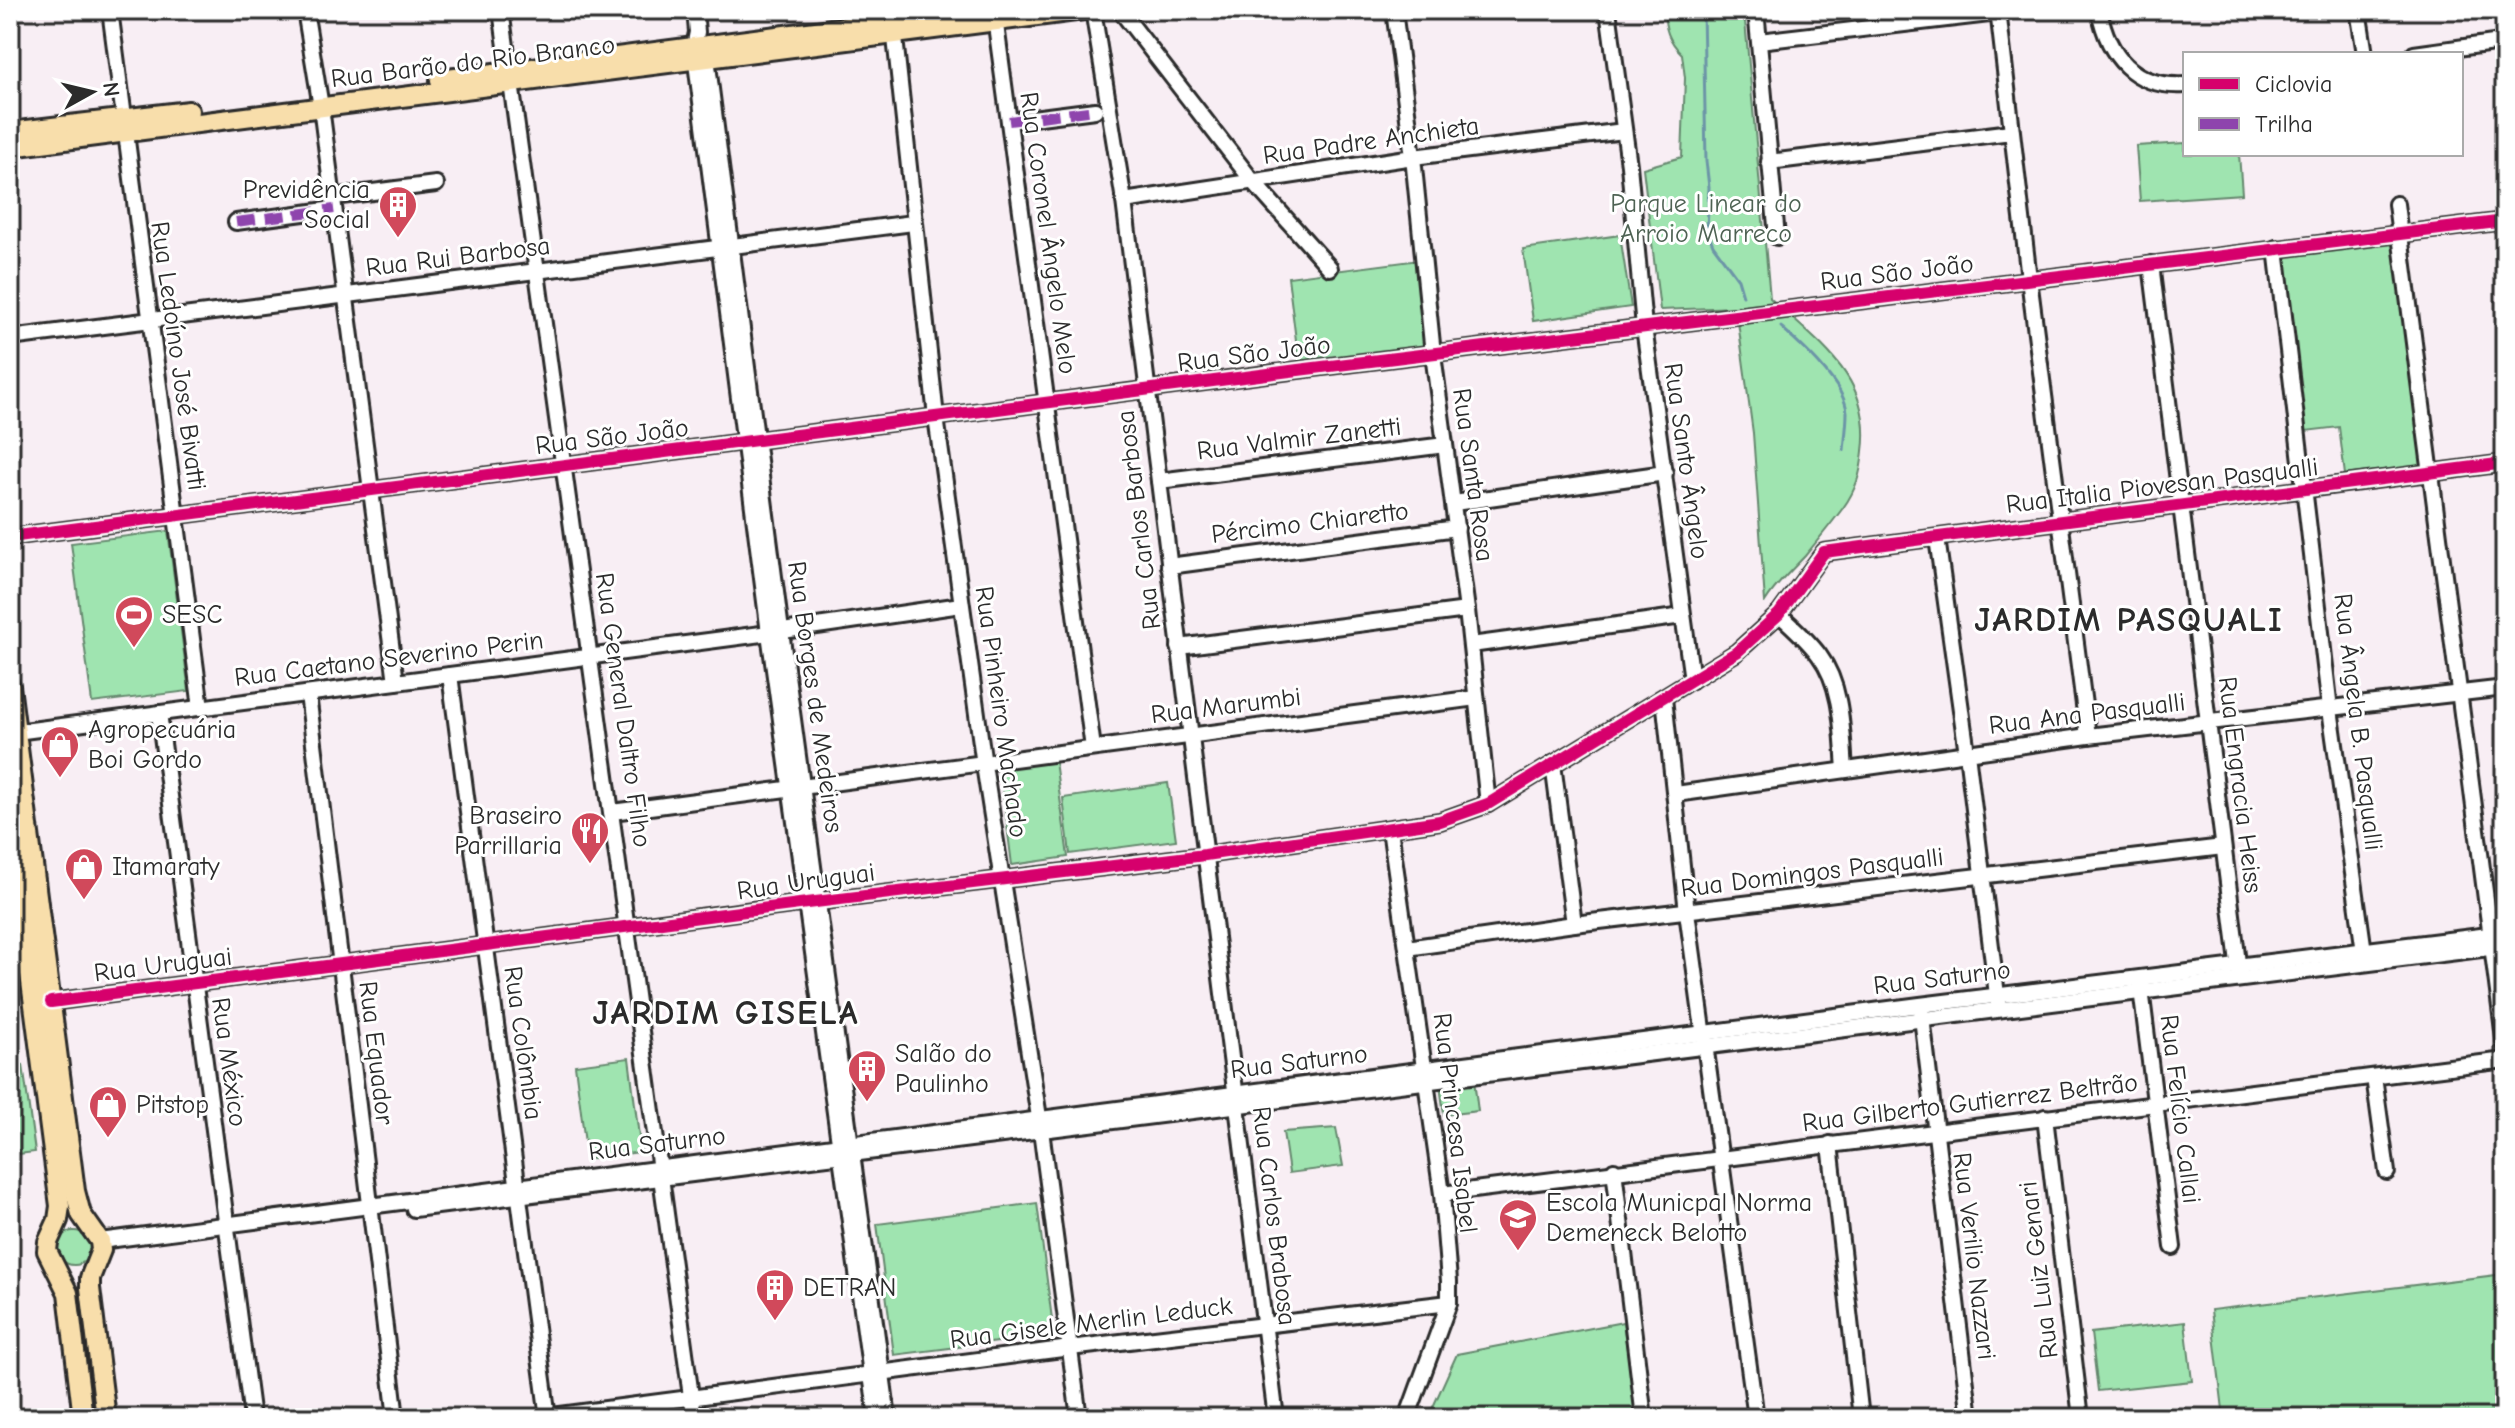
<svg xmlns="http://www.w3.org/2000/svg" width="2515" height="1428" viewBox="0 0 2515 1428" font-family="'Comic Neue',sans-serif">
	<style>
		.green { fill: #9fe4b0; stroke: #65886e; stroke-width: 2 }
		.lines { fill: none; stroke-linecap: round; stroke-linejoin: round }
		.stream { stroke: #6c95a7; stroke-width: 3 }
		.minor-casing { stroke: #2b2b2b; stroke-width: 20 }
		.major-casing { stroke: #2b2b2b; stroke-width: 24 }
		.minor { stroke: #fff; stroke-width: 14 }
		.major { stroke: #f8deab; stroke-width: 18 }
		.quiet { stroke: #8e44ad; stroke-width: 10; stroke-dasharray: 20 10; stroke-linecap: butt }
		.cycleway-casing { stroke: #fff; stroke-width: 17 }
		.cycleway { stroke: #d6006c; stroke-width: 12 }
		.labels { text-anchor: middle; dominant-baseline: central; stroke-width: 6; stroke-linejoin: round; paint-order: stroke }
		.street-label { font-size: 26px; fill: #2b2b2b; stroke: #fff }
		.poi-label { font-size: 26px; fill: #2b2b2b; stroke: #fff; text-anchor: start }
		.park-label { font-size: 26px; fill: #4e6253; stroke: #fff }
		.district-label { font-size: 34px; font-weight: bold; letter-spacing: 2px; fill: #2b2b2b; stroke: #fff }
	</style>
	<rect width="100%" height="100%" fill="#f8eef4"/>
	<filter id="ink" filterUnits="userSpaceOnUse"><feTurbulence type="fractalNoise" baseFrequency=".0125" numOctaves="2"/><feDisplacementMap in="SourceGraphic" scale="16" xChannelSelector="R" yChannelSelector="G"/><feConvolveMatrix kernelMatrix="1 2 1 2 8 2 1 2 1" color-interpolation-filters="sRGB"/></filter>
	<g filter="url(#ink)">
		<!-- green -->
		<g class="green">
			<path d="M1664 10H1744L1770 298C1818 343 1873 377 1863 451 1861 473 1856 490 1843 508 1831 524 1818 540 1805 556 1791 571 1776 584 1765 602L1753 433 1736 307 1660 310 1643 168 1682 157 1685 78 1682 54C1668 40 1665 29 1664 10Z"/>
			<path d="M2185 143V154H2239L2242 194 2140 201 2136 146Z"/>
			<path d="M1620 235 1631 307 1533 321 1523 249Z"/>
			<path d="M2395 239 2424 465 2345 475 2339 427 2306 431 2283 253Z"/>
			<path d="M1419 260 1430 347 1299 364 1288 277Z"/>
			<path d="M168 531 189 691 92 703 71 543Z"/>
			<path d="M1055 761 1068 857 1012 865 1000 769Z"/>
			<path d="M1168 783 1176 840 1070 854 1063 798Z"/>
			<path d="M629 1058 641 1152 587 1159 575 1065Z"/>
			<path d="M23 1065 35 1152 10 1155V1067Z"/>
			<path d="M1474 1080 1478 1111 1444 1115 1440 1085Z"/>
			<path d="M1336 1128 1343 1166 1289 1173 1283 1132Z"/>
			<path d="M1037 1203 1054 1335 894 1355 877 1224Z"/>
			<circle cx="74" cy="1248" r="17"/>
			<path d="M2505 1274V1418H2224L2211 1310Z"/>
			<path d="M1623 1322 1637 1418H1428L1457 1354Z"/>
			<path d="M2185 1322 2192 1381 2098 1391 2091 1333Z"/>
		</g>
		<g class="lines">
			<!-- stream -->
			<g class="stream">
				<path d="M1703 10 1706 161 1709 187 1707 230 1713 245 1738 279 1743 296"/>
				<path d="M1781 327C1801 345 1845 384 1847 412 1847 424 1845 438 1844 450"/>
			</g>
			<defs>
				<g id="minor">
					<path d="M110 10 201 708"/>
					<path d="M305 10 321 107 396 682"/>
					<path d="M501 10 694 1418"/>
					<path d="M695 10 697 32 694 47 769 633 877 1418"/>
					<path d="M892 10 936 417 984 765 1041 1130 1079 1418"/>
					<path d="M994 10 1093 748"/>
					<path d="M1096 10 1094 16 1124 201 1276 1418"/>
					<path d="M1120 10 1254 183 1330 268"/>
					<path d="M1394 10 1413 157 1433 354 1467 610 1488 804"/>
					<path d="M1608 10 1629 165 1644 327 1692 680"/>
					<path d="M1756 10 1777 237"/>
					<path d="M1998 10 2029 279 2088 736"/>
					<path d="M2099 10C2108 56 2134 88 2185 85"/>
					<path d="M2358 10 2365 54"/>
					<path d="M1759 41 1998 13"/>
					<path d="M706 50 781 631 888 1418"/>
					<path d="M2414 54 2501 42"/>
					<path d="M1009 121 1095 110"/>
					<path d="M1769 162 2011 132"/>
					<path d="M333 197 436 184"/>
					<path d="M1124 201 1413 157 1624 131"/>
					<path d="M2396 204 2505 1046"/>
					<path d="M236 222 334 209"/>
					<path d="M2276 248 2330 709 2365 959"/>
					<path d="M2151 264 2239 971"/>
					<path d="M10 338 913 223"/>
					<path d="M1159 481 1445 445"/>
					<path d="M1454 503 1665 473"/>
					<path d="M10 537 1298 370 2505 221"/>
					<path d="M1937 538 1967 753 1998 1003"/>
					<path d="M1169 566 1457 528"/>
					<path d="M1779 614C1793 627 1807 639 1819 655 1843 687 1842 732 1845 770"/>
					<path d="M1471 645 1683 616"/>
					<path d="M1179 647 1467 610"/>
					<path d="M450 675 548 1418"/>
					<path d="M308 694 396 1418"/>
					<path d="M1664 698 1687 912 1756 1418"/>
					<path d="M159 713 252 1418"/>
					<path d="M16 732 769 633 961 605"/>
					<path d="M1553 764 1574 924"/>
					<path d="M1676 794 2088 736 2505 688"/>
					<path d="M612 812 1476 698"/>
					<path d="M1390 829 1442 1194 1449 1281V1303L1407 1418"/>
					<path d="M1407 948 1574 924 2223 847"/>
					<path d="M2140 981 2173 1247"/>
					<path d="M51 1002 807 903 1205 855 1440 821 1488 804 1737 652 1779 614 1824 552 2505 463"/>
					<path d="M1921 1009 1970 1418"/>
					<path d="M2374 1077 2387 1172"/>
					<path d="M2045 1117 2081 1418"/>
					<path d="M1830 1144 1861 1418"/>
					<path d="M1614 1170 1644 1418"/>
					<path d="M1442 1194 2505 1060"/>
					<path d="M414 1209 2505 946"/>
					<path d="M100 1241 1920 1005 2505 933"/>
					<path d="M537 1418 1070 1348 1449 1303"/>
				</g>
				<g id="major">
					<path d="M440 80 977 10"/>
					<path d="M10 132 189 111"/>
					<path d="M10 147 1084 10"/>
					<path d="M10 686 75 1191 81 1214 100 1241 101 1250 90 1278V1288L106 1418"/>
					<path d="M10 819 60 1206 58 1220 48 1242 47 1251 68 1293 83 1418"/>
				</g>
			</defs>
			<!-- minor casing -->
			<use href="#minor" class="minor-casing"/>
			<!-- major casing -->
			<use href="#major" class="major-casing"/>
			<!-- minor -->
			<use href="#minor" class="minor"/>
			<!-- major -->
			<use href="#major" class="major"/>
			<!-- quiet -->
			<g class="quiet">
				<path d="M1009 121 1095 110"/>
				<path d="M236 222 334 209"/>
			</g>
			<defs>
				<g id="cycleway">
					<path d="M10 537 1298 370 2505 221"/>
					<path d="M51 1002 807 903 1205 855 1440 821 1488 804 1737 652 1779 614 1824 552 2505 463"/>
				</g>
			</defs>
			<!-- cycleway casing -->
			<use href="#cycleway" class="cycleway-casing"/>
			<!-- cycleway -->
			<use href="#cycleway" class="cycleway"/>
		</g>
	</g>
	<!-- icons -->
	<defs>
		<symbol id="building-pin" viewBox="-11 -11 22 30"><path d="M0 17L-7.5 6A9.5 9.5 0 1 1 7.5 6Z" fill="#d1495b" stroke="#fff"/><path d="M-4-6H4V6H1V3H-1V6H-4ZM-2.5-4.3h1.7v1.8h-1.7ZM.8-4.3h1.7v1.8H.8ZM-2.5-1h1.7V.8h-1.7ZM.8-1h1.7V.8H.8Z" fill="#fff"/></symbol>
		<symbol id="stadium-pin" viewBox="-11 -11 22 30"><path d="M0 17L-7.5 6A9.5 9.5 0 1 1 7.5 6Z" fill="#d1495b" stroke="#fff"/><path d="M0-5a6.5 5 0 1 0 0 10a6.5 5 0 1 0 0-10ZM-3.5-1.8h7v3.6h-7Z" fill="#fff"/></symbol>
		<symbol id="shop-pin" viewBox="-11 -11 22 30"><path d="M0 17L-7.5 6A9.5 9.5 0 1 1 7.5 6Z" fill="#d1495b" stroke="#fff"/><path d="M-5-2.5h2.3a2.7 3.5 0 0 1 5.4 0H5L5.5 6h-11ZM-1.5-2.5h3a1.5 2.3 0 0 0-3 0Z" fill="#fff"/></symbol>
		<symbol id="restaurant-pin" viewBox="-11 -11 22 30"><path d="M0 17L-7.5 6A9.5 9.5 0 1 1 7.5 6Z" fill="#d1495b" stroke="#fff"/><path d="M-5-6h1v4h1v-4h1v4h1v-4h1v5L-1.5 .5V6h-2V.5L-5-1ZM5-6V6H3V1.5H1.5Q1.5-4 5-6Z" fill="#fff"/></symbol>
		<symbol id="school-pin" viewBox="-11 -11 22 30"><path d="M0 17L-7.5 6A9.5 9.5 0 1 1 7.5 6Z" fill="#d1495b" stroke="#fff"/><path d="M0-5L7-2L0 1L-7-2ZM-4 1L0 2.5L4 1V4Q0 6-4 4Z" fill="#fff"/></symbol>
	</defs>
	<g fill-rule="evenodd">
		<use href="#building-pin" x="376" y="183" width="44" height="60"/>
		<use href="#stadium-pin" x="112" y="593" width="44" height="60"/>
		<use href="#shop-pin" x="38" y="723" width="44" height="60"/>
		<use href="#restaurant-pin" x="568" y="809" width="44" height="60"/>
		<use href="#shop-pin" x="62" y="845" width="44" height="60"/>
		<use href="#building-pin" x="845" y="1047" width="44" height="60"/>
		<use href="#shop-pin" x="86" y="1083" width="44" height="60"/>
		<use href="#school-pin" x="1496" y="1196" width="44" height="60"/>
		<use href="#building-pin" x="753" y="1266" width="44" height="60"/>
	</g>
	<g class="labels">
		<!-- street labels -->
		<g class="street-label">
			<text transform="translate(473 62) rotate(-7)">Rua Barão do Rio Branco</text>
			<text transform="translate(1371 141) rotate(-8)">Rua Padre Anchieta</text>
			<text transform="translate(1048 233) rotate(82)">Rua Coronel Ângelo Melo</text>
			<text transform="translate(458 257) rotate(-7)">Rua Rui Barbosa</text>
			<text transform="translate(1897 273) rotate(-7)">Rua São João</text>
			<text transform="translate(1254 354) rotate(-7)">Rua São João</text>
			<text transform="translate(178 356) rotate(82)">Rua Ledoíno José Bivatti</text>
			<text transform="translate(612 437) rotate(-7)">Rua São João</text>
			<text transform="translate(1299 439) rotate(-7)">Rua Valmir Zanetti</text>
			<text transform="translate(1686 461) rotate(82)">Rua Santo Ângelo</text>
			<text transform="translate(1473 475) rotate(82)">Rua Santa Rosa</text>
			<text transform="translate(2162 486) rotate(-7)">Rua Italia Piovesan Pasqualli</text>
			<text transform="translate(1139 520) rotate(-97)">Rua Carlos Barbosa</text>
			<text transform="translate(1310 523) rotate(-7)">Pércimo Chiaretto</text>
			<text transform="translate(389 659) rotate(-7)">Rua Caetano Severino Perin</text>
			<text transform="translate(815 697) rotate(82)">Rua Borges de Medeiros</text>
			<text transform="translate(1226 706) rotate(-7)">Rua Marumbi</text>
			<text transform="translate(623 710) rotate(82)">Rua General Daltro Filho</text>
			<text transform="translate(1001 712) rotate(82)">Rua Pinheiro Machado</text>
			<text transform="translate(2087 714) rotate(-7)">Rua Ana Pasqualli</text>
			<text transform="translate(2358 722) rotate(83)">Rua Ângela B. Pasqualli</text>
			<text transform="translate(2240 785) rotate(83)">Rua Engracia Heiss</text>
			<text transform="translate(1812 873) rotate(-7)">Rua Domingos Pasqualli</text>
			<text transform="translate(806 882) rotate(-8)">Rua Uruguai</text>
			<text transform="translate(163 965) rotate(-7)">Rua Uruguai</text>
			<text transform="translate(1942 978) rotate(-7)">Rua Saturno</text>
			<text transform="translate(523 1043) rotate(82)">Rua Colômbia</text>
			<text transform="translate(376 1053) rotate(83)">Rua Equador</text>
			<text transform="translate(229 1062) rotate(82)">Rua México</text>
			<text transform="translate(1299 1062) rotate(-7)">Rua Saturno</text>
			<text transform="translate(1970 1103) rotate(-7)">Rua Gilberto Gutierrez Beltrão</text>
			<text transform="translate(2180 1109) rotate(83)">Rua Felício Callai</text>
			<text transform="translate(1455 1123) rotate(83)">Rua Princesa Isabel</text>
			<text transform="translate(657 1144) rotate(-7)">Rua Saturno</text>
			<text transform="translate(1274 1216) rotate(83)">Rua Carlos Brabosa</text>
			<text transform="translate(1974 1256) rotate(83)">Rua Verilio Nazzari</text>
			<text transform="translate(2039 1270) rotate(-97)">Rua Luiz Genari</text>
			<text transform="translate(1091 1323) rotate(-7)">Rua Gisele Merlin Leduck</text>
		</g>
		<!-- poi labels -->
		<g class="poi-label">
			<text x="370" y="190" text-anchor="end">Previdência<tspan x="370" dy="30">Social</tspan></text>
			<text x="162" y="615">SESC</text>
			<text x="88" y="730">Agropecuária<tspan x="88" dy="30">Boi Gordo</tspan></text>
			<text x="562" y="816" text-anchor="end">Braseiro<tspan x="562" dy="30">Parrillaria</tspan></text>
			<text x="112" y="867">Itamaraty</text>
			<text x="895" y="1054">Salão do<tspan x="895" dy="30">Paulinho</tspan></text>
			<text x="136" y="1105">Pitstop</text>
			<text x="1546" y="1203">Escola Municpal Norma<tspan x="1546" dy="30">Demeneck Belotto</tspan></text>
			<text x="803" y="1288">DETRAN</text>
		</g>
		<!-- park labels -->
		<g class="park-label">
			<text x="1706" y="204">Parque Linear do<tspan x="1706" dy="30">Arroio Marreco</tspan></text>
		</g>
		<!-- district labels -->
		<g class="district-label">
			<text x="2129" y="620">JARDIM PASQUALI</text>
			<text x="726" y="1013">JARDIM GISELA</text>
		</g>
	</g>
	<!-- margin -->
	<rect width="2515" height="1428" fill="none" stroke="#fff" stroke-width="40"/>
	<rect x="20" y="20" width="2475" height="1388" fill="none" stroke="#2b2b2b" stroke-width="3" filter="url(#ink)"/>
	<!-- legend -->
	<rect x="2183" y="52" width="280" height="104" fill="#ffffff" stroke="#aaaaaa" stroke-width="2"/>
	<rect x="2199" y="78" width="40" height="12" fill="#d6006c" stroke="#aaaaaa" stroke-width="2"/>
	<text x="2255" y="92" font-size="24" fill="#2b2b2b">Ciclovia</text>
	<rect x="2199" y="118" width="40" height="12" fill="#8e44ad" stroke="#aaaaaa" stroke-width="2"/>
	<text x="2255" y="132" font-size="24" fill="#2b2b2b">Trilha</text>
	<!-- north arrow -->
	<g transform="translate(92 92) rotate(82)" stroke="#ffffff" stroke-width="6" paint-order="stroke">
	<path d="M0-6L14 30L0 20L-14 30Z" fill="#2b2b2b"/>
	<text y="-12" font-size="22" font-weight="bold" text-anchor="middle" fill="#2b2b2b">N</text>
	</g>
</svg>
